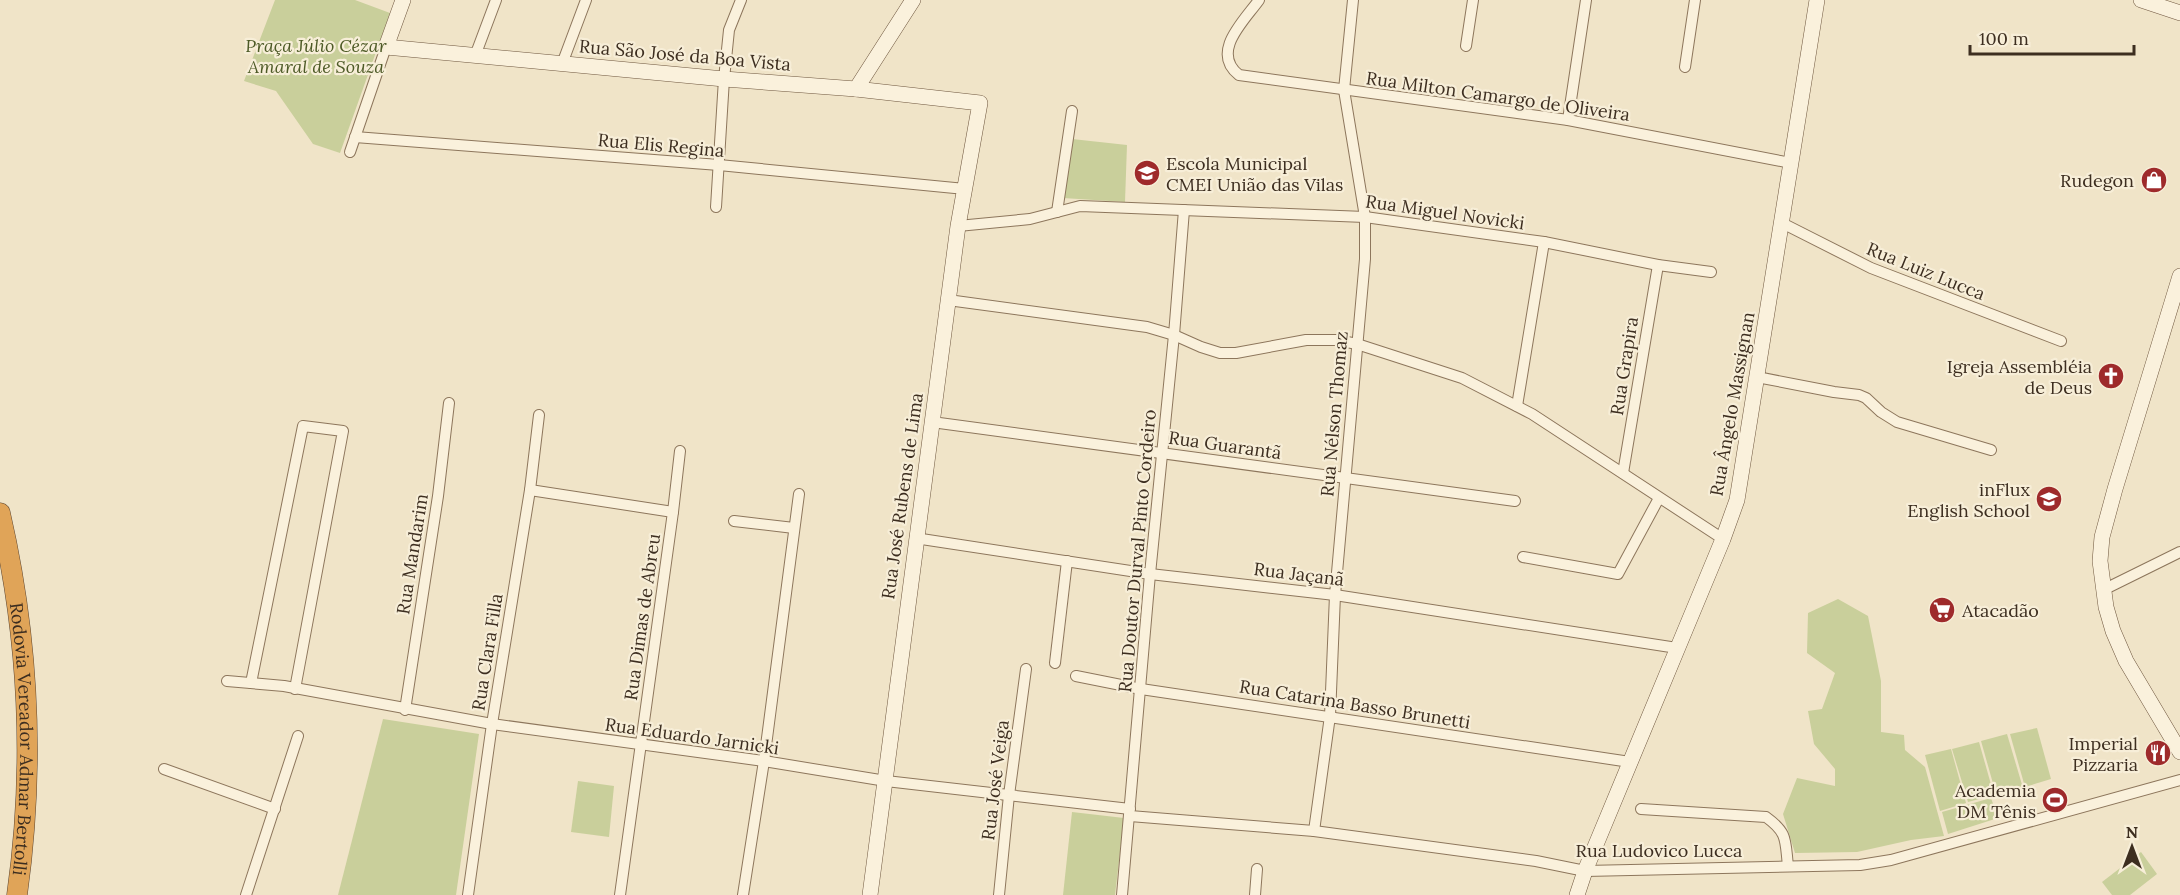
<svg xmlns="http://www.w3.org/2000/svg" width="2180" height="895" viewBox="0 0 2180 895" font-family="Lora,serif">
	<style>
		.green { fill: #c9cf9b }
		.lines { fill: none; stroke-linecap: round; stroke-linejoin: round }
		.street-casing { stroke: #8d765c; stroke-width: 12 }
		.secondary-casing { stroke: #6f573f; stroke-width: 16 }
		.highway-casing { stroke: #5b4430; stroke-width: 21 }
		.street { stroke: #faf1dc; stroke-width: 10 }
		.secondary { stroke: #faf1dc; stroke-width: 15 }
		.highway { stroke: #e0a458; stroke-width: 20 }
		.labels { text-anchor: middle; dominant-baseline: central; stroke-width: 4.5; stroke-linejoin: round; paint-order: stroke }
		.park-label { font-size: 18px; font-style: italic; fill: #4d5a26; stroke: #f7eed8 }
		.street-label { font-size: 18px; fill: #3d2e20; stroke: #f7eed8 }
		.poi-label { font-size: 18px; fill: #3d2e20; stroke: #f7eed8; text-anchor: end }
	</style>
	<rect width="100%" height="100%" fill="#f0e4c8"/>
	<!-- green -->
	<g class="green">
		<path d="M275 0H355L390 13 340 153 313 144 276 91 244 81Z"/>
		<path d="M1072 139 1127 145 1125 202 1063 198Z"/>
		<path d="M1838 599 1868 616 1881 681V732L1904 735 1905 750 1925 767 1944 836 1911 840 1857 852 1795 853 1783 814 1797 778 1835 786V769L1814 744 1808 711 1822 709 1835 673 1807 653 1808 613Z"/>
		<path d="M383 719 479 734 456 895H338Z"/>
		<path d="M2037 728 2051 779 2025 787 2010 734Z"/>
		<path d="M2007 734 2023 788 1996 794 1981 741Z"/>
		<path d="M1979 742 1994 795 1968 802 1952 749Z"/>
		<path d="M1951 749 1966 803 1940 811 1925 755Z"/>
		<path d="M578 781 614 786 609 837 571 832Z"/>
		<path d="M1991 798 1998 818 1948 834 1942 812Z"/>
		<path d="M1072 812 1124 818 1115 895H1063Z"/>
		<path d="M2141 852 2157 874 2130 895H2112L2102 882Z"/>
	</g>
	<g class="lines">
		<defs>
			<g id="street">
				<path d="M1259 0C1244 21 1210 52 1239 75L1568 120 1791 163"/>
				<path d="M1466 46 1473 0"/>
				<path d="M475 56 496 0"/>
				<path d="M562 64 586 0"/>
				<path d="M1685 67 1695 0"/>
				<path d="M1568 120 1586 0"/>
				<path d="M355 137 719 165 965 189"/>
				<path d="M350 152 386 47"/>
				<path d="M716 207 724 79 729 30 741 0"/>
				<path d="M1057 212 1072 111"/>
				<path d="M1782 223 1871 268 2061 341"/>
				<path d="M958 226 1030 219 1080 206 1365 217 1544 242 1658 265 1711 272"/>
				<path d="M948 300 1147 327 1174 335 1201 347 1220 353H1236L1306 340H1337L1357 344 1462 378 1532 414 1723 539"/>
				<path d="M1757 377 1834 392 1859 395 1866 398 1881 412 1897 422 1991 450"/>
				<path d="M1517 406 1544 242"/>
				<path d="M932 422 1515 501"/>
				<path d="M1623 473 1658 265"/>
				<path d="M530 490 673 512"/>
				<path d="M734 521 794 528"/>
				<path d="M915 538 1150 574 1335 595 1677 648"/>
				<path d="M1523 557 1618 574 1659 498"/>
				<path d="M2103 590 2180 552"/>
				<path d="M1055 663 1067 561"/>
				<path d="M1076 676 1141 689 1630 762"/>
				<path d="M227 681 284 686 492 724 764 761 886 781 1130 809"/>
				<path d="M251 683 303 426 343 431 295 689"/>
				<path d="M405 710 438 496 449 403"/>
				<path d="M164 769 275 809"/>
				<path d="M1641 809 1766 817C1788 833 1785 840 1788 866"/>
				<path d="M1130 816 1314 831 1536 861 1585 871 1860 865 1891 860 2180 780"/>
				<path d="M1314 831 1330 716 1335 595 1365 259V217L1344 90 1353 0"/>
				<path d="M246 895 298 736"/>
				<path d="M468 895 492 724 530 490 539 415"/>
				<path d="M620 895 673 512 680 451"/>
				<path d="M743 895 764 761 799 494"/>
				<path d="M999 895 1009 795 1026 669"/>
				<path d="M1122 895 1150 574 1174 335 1184 210"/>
				<path d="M1255 895 1257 869"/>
			</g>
			<g id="secondary">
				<path d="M403 0 386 47 724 79 856 89 980 103 958 226 870 895"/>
				<path d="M2141 0 2180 13"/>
				<path d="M856 89 913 0"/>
				<path d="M2180 276 2115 489 2102 537 2100 561 2106 607 2113 631 2126 661 2180 752"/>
				<path d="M1577 895 1585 871 1723 539 1737 500 1817 0"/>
			</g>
			<g id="highway">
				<path id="s1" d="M0 513C29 639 35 767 17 895"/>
			</g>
		</defs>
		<!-- street casing -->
		<use href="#street" class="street-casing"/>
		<!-- secondary casing -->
		<use href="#secondary" class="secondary-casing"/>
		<!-- highway casing -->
		<use href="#highway" class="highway-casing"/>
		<!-- street -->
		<use href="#street" class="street"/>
		<!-- secondary -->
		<use href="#secondary" class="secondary"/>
		<!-- highway -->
		<use href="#highway" class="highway"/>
	</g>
	<!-- icons -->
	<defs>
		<symbol id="school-disc" viewBox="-11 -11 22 22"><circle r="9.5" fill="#9e2a2b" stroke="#f7eed8"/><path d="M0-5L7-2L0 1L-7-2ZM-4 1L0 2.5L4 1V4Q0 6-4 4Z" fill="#fff"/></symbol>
		<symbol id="shop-disc" viewBox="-11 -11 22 22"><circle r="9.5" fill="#9e2a2b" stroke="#f7eed8"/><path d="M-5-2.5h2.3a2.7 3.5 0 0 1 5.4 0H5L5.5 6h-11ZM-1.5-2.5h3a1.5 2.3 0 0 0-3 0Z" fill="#fff"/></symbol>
		<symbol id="church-disc" viewBox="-11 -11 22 22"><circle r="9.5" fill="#9e2a2b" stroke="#f7eed8"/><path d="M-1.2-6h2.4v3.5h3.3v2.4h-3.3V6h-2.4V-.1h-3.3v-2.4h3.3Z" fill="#fff"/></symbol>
		<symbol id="supermarket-disc" viewBox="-11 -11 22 22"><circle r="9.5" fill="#9e2a2b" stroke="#f7eed8"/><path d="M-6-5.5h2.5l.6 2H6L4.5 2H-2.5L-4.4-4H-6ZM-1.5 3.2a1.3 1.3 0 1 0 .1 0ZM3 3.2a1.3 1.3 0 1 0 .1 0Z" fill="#fff"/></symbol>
		<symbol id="restaurant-disc" viewBox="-11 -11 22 22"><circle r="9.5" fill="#9e2a2b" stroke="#f7eed8"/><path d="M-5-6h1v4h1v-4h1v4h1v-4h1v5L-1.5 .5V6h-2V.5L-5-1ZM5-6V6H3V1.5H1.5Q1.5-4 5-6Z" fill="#fff"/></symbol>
		<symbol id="stadium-disc" viewBox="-11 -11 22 22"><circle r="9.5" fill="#9e2a2b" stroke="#f7eed8"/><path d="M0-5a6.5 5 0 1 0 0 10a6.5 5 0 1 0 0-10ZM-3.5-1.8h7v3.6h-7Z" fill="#fff"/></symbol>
	</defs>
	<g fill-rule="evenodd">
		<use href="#school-disc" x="1132" y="158" width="30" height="30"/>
		<use href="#shop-disc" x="2139" y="165" width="30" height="30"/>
		<use href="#church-disc" x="2096" y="361" width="30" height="30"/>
		<use href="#school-disc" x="2034" y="484" width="30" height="30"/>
		<use href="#supermarket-disc" x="1927" y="595" width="30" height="30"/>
		<use href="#restaurant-disc" x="2143" y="738" width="30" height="30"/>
		<use href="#stadium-disc" x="2040" y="785" width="30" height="30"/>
	</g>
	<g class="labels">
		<!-- park labels -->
		<g class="park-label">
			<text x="316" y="45">Praça Júlio Cézar<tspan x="316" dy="21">Amaral de Souza</tspan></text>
		</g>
		<!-- street labels -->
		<g class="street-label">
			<text transform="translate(685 55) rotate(5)">Rua São José da Boa Vista</text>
			<text transform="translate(1498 96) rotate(8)">Rua Milton Camargo de Oliveira</text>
			<text transform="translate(661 145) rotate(5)">Rua Elis Regina</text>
			<text transform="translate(1445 212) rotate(8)">Rua Miguel Novicki</text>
			<text transform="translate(1926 271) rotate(22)">Rua Luiz Lucca</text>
			<text transform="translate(1624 366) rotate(-81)">Rua Grapira</text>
			<text transform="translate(1732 404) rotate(-80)">Rua Ângelo Massignan</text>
			<text transform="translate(1334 414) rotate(-85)">Rua Nélson Thomaz</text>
			<text transform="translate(1225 445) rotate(8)">Rua Guarantã</text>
			<text transform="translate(902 496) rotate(-82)">Rua José Rubens de Lima</text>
			<text transform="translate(1137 551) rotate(-85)">Rua Doutor Durval Pinto Cordeiro</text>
			<text transform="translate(412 554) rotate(-81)">Rua Mandarim</text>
			<text transform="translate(1299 574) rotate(7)">Rua Jaçanã</text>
			<text transform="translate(642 617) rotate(-82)">Rua Dimas de Abreu</text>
			<text transform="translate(487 652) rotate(-81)">Rua Clara Filla</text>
			<text transform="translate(1355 704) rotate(9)">Rua Catarina Basso Brunetti</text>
			<text transform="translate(692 736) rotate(8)">Rua Eduardo Jarnicki</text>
			<text stroke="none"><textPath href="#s1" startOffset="228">Rodovia Vereador Admar Bertolli</textPath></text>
			<text transform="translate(995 780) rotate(-83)">Rua José Veiga</text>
			<text x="1659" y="850">Rua Ludovico Lucca</text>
		</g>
		<!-- poi labels -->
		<g class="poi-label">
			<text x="1166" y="163" text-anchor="start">Escola Municipal<tspan x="1166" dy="21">CMEI União das Vilas</tspan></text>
			<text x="2134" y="180">Rudegon</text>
			<text x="2092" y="366">Igreja Assembléia<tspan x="2092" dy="21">de Deus</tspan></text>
			<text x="2030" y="489">inFlux<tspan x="2030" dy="21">English School</tspan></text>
			<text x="1962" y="610" text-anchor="start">Atacadão</text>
			<text x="2138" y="743">Imperial<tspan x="2138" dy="21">Pizzaria</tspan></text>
			<text x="2036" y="790">Academia<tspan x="2036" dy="21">DM Tênis</tspan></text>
		</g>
	</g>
	<!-- north arrow -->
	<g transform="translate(2132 847)" stroke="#f7eed8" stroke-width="4.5" paint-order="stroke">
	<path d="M0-4.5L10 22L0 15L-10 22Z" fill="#3d2e20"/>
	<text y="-9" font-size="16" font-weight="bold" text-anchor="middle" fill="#3d2e20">N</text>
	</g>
	<!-- scale -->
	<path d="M1970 45v9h164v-9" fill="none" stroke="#3d2e20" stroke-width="3"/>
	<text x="1979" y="45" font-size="18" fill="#3d2e20" stroke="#f7eed8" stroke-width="4.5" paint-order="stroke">100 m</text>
</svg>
